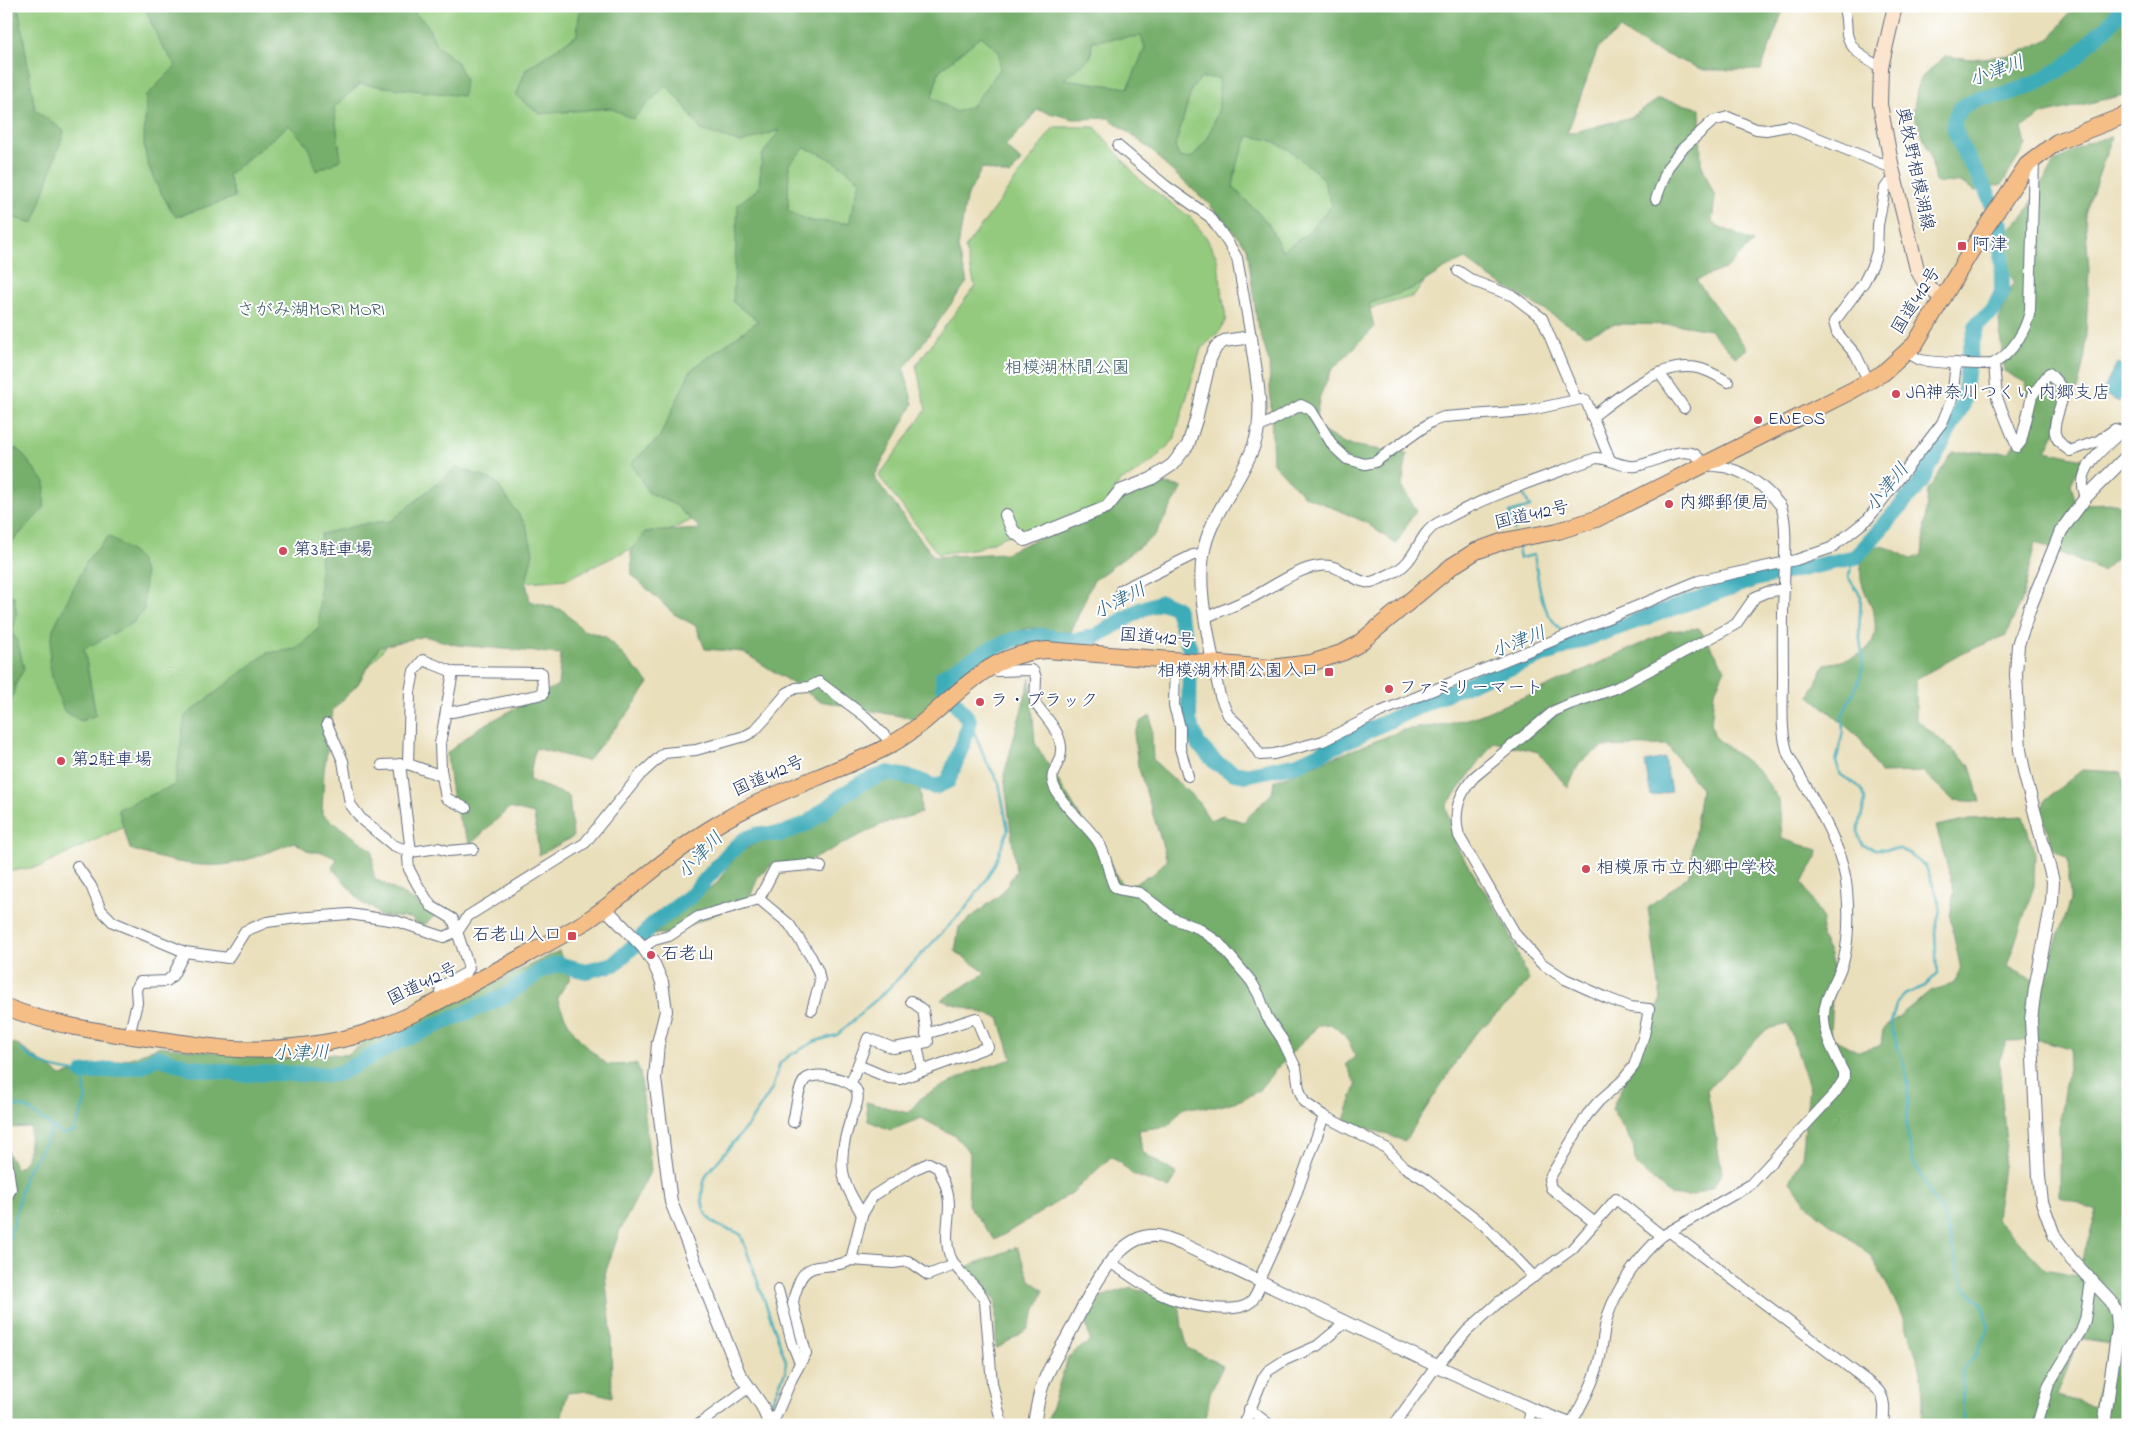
<svg xmlns="http://www.w3.org/2000/svg" width="2134" height="1431" viewBox="0 0 2134 1431" font-family="'Indie Flower','Klee One',sans-serif">
	<style>
		.green { fill: #93ca7d; stroke: #577c6e }
		.forest { fill: #76ae6c; stroke: #486e65; fill-rule: evenodd }
		.water { fill: #3dacb9; stroke: #2c6e8c }
		.lines { fill: none; stroke-linecap: round; stroke-linejoin: round }
		.stream { stroke: #3dacb9; stroke-width: 2.5 }
		.river { stroke: #3dacb9; stroke-width: 16 }
		.minor-casing { stroke: #636d7f; stroke-width: 12 }
		.tertiary-casing { stroke: #636d7f; stroke-width: 14 }
		.secondary-casing { stroke: #636d7f; stroke-width: 16 }
		.trunk-casing { stroke: #636d7f; stroke-width: 18 }
		.minor { stroke: #fff; stroke-width: 10 }
		.tertiary { stroke: #fff; stroke-width: 12 }
		.secondary { stroke: #fbe5cf; stroke-width: 14 }
		.trunk { stroke: #f6be87; stroke-width: 16 }
		.poi-dot { fill: #d1495b; stroke: #fff; stroke-width: 2 }
		.labels { text-anchor: middle; dominant-baseline: central; stroke-width: 4; stroke-linejoin: round; paint-order: stroke }
		.street-label { font-size: 18px; fill: #1b2f5e; stroke: #fff }
		.poi-label { font-size: 18px; fill: #1b2f5e; stroke: #fff; text-anchor: start }
		.park-label { font-size: 18px; fill: #3f5e67; stroke: #fff }
		.water-label { font-size: 19px; font-style: italic; fill: #296182; stroke: #fff }
	</style>
	<rect width="100%" height="100%" fill="#fff"/>
	<filter id="ink" filterUnits="userSpaceOnUse"><feTurbulence type="fractalNoise" baseFrequency=".02" numOctaves="2"/><feDisplacementMap in="SourceGraphic" scale="10" xChannelSelector="R" yChannelSelector="G"/><feConvolveMatrix kernelMatrix="1 2 1 2 8 2 1 2 1" color-interpolation-filters="sRGB"/></filter>
	<filter id="wash" filterUnits="userSpaceOnUse"><feTurbulence type="fractalNoise" baseFrequency=".0096" numOctaves="4" result="noise"/><feDisplacementMap in="SourceGraphic" scale="20" xChannelSelector="R" yChannelSelector="G"/><feGaussianBlur stdDeviation="1.12" result="paint"/><feColorMatrix in="noise" values="0 0 0 0 0 0 0 0 0 0 0 0 0 0 0 0 0 1.4 0 .05"/><feComposite in="paint" operator="in"/></filter>
	<g filter="url(#wash)">
		<rect width="100%" height="100%" fill="#eadfbb"/>
		<!-- green -->
		<g class="green">
			<path d="M6 6H1525L1442 257 1414 296 1323 322 1262 242 1146 122 1038 93 713 510 567 579 433 589 338 704 147 815 42 866 6 872Z"/>
			<path d="M1054 127H1095L1140 180 1190 217 1206 237 1217 258 1226 319 1220 331 1201 349 1174 440 1154 460 1131 476 1120 481 1105 505 1031 534 1019 531 978 548 938 554 879 476 926 410 916 365 975 286 965 248Z"/>
		</g>
		<!-- forest -->
		<g class="forest">
			<path d="M6 6H15L19 10 35 110 64 131 34 223 6 216Z"/>
			<path d="M144 6H407L427 24 436 45 456 61 465 79 463 96 360 84 334 107 341 160 316 171 308 146 289 125 228 175 235 197 176 217C162 196 145 168 144 142 144 127 146 111 146 96L176 66 160 43Z"/>
			<path d="M580 6H1779L1782 13 1761 70H1704L1647 47 1620 29 1598 48 1567 134 1631 117 1659 99 1700 108 1701 163 1715 197 1712 223 1753 242 1727 268 1696 280 1747 349 1735 357 1710 330 1681 325 1615 324 1586 335 1489 277 1465 259 1444 269 1414 288 1369 304 1374 328 1331 371 1320 396 1314 426 1344 444 1407 454 1402 487 1416 510 1396 544 1365 522 1303 495 1273 463 1269 362 1257 322 1247 247 1208 203 1164 164 1153 151 1109 118 1074 119 1037 110 1023 128 1005 146 1021 161 1010 175 982 168 966 199 958 248 967 282 904 369 913 404 874 477 934 557 1005 553 1108 508 1119 493 1159 483 1183 487 1155 535 1093 581 1071 632 1029 628 996 639 915 719 820 701 743 652 705 649 696 626 674 614 632 575 631 550 645 532 701 529 675 505 648 492 631 463 659 438 691 370 758 321 733 302 738 204 759 188 762 155 780 130 741 143 701 130 681 101 666 85 633 119 610 108 540 114 516 96 526 69 577 35ZM981 36 999 51 1000 69 972 106 956 112 932 97 939 71ZM1141 36 1145 48 1128 88 1064 79 1091 57 1092 41ZM1202 78H1219V108L1208 138 1193 157 1180 158 1175 147 1192 88ZM1249 136 1270 140 1288 149 1322 177 1332 205 1307 234 1282 251 1268 223 1233 187 1237 163ZM805 148C826 154 844 167 860 181L849 223 810 221 788 211 789 164Z"/>
			<path d="M2074 6H2128V94L2043 114 2022 128 2026 145 2002 184 1975 191 1962 183 1935 182 1930 153 1913 113 1919 80 1945 56 1972 59 2014 55 2051 38Z"/>
			<path d="M2112 137 2085 214 2089 270 2085 355 2078 387 2046 451 2083 459 2071 484 2076 504 2116 503 2128 511C2128 546 2130 547 2102 571L2035 542 2023 597 2006 635 1963 653 1916 679V719L1970 765 1980 802 1953 800 1923 772 1880 773 1860 738 1810 696 1825 664C1853 660 1882 652 1874 616 1872 605 1865 594 1862 583 1858 571 1862 546 1879 546 1889 546 1902 555 1911 559L1922 555 1928 490 1953 452H2009L2032 418 2026 383 2004 371 1999 320 2014 281 1992 248 2025 214 2053 164 2087 142Z"/>
			<path d="M18 449 45 482 44 508 12 542 6 558V450Z"/>
			<path d="M457 467 495 481 526 525 533 553 526 582 530 601 563 610 583 630 606 637 649 683 628 713 587 761 535 748 529 780 569 796 573 837 539 855 534 814 509 808 471 844C453 814 450 787 447 753L477 729 558 685 561 654 457 645 424 636 379 647 358 684 333 710 324 771 322 814 372 850 374 878 437 914 422 927 411 918 379 916 373 907 364 905 332 868 337 859 322 852H310L294 842C271 851 245 863 221 865 189 867 160 859 130 849L118 809 175 785 185 716 267 653 296 649 319 628 321 534 368 523 391 521Z"/>
			<path d="M109 536 138 557 145 574 144 609 134 622 84 649 96 715 81 721 64 711 53 681 49 661 53 629 88 559Z"/>
			<path d="M6 595 14 596 17 615 12 633 17 640 24 669 16 683 6 723Z"/>
			<path d="M1699 628 1725 669 1714 693 1711 725 1715 737 1759 771 1779 799 1782 839 1818 850 1817 857 1802 883 1823 920 1821 937 1830 955 1833 971 1830 1037 1859 1052 1881 1045 1883 1029 1930 991 1953 984 1961 970 1950 917 1954 891 1936 826 1970 819 2023 816 2035 854 2034 886 2007 966 2042 985 2070 900 2068 859 2054 850 2041 811 2046 799 2082 770 2122 772 2128 812V1425H1921C1929 1378 1911 1334 1891 1293 1885 1281 1877 1265 1868 1254 1854 1239 1836 1229 1820 1216 1809 1207 1799 1193 1790 1182L1802 1157 1809 1087 1788 1024 1767 1029 1707 1090 1722 1172 1713 1187 1690 1196H1672L1636 1165 1633 1145 1612 1109 1661 999 1648 908 1689 875 1701 789 1667 745 1602 747 1579 763 1568 788 1538 752 1494 742 1446 806 1456 846 1505 923 1529 980 1513 999 1472 1037 1405 1141 1344 1120 1356 1085 1346 1064 1356 1056 1345 1036 1331 1024 1319 1025 1277 1068 1258 1091 1241 1100 1216 1107H1184L1168 1126 1139 1130 1142 1152 1177 1174 1169 1189 1132 1174 1112 1156 1072 1193 995 1240 968 1205 970 1153 955 1136 921 1118 891 1130 868 1121 866 1102 908 1113 922 1097 969 1073 1012 1059 999 1018 941 1000 986 973 955 951 959 927 1001 894 1016 871 1004 775 1030 678 1035 743 1124 888 1153 874 1167 860 1138 766 1134 734 1141 721 1151 716 1153 760 1197 800 1210 820 1223 815 1243 822 1272 793 1274 781 1403 730 1448 724 1477 716 1531 694 1669 631ZM2040 1040 2071 1048 2060 1116V1197L2097 1211 2077 1275 2045 1269 1996 1218 2006 1144 1999 1062 2006 1041ZM2078 1339 2110 1344 2095 1406 2057 1396Z"/>
			<path d="M889 777 920 788 921 813 882 824 803 864 775 863 758 876 749 900 669 934H654L687 903 716 884 738 853 758 842 796 835 829 814 859 788Z"/>
			<path d="M559 951 570 978 557 998C570 1032 580 1042 608 1065L636 1064 640 1071 651 1170 620 1230 605 1274 611 1329 612 1397 588 1391 567 1393 560 1425H6V1150L17 1169 27 1159 31 1127 6 1128V1046L15 1043 61 1076 134 1057 160 1046 262 1058 308 1053 347 1055 374 1035 455 1002Z"/>
			<path d="M1017 1247 1030 1280 1044 1290 1028 1329 996 1349V1301L964 1268Z"/>
			<path d="M1131 1287 1136 1290 1178 1294 1182 1327 1188 1348 1223 1366 1210 1393 1205 1425H1046L1068 1357 1090 1341 1086 1322 1101 1297Z"/>
		</g>
		<!-- water -->
		<g class="water">
			<path d="M2117 363 2128 368V384L2119 402 2102 393Z"/>
			<path d="M1665 758 1671 792 1651 796 1645 762Z"/>
		</g>
		<g class="lines">
			<!-- stream -->
			<g class="stream">
				<path d="M1514 530 1510 513 1530 507 1522 491"/>
				<path d="M1518 548 1520 558 1534 555C1540 586 1538 608 1562 631"/>
				<path d="M1856 557 1848 577 1861 596 1859 630 1863 663 1860 679 1842 716 1843 731 1836 762 1841 775 1857 785 1862 791 1865 801 1858 831 1859 838 1863 845 1875 849H1900L1909 853 1926 867 1937 896 1940 910 1935 932 1937 974 1925 986 1904 995 1897 1002 1891 1022 1892 1030 1906 1071 1908 1084V1108L1906 1125 1913 1161 1944 1218 1963 1285 1982 1304 1988 1326 1977 1353 1962 1371 1963 1425"/>
				<path d="M1572 640 1574 643"/>
				<path d="M6 1110 17 1106 25 1107 64 1135 74 1131 86 1099 83 1073C58 1070 42 1068 22 1050"/>
				<path d="M6 1244 10 1237 16 1214 24 1176 38 1155 53 1127"/>
				<path d="M768 1410 785 1372 786 1361 741 1235C734 1229 726 1230 719 1226 699 1216 699 1192 707 1174L749 1124 772 1089 780 1063 790 1055 816 1041 837 1035 889 988 965 909 984 883 994 866 1008 830 999 783 986 761 969 720"/>
			</g>
			<!-- river -->
			<path class="river" d="M83 1073 142 1066 157 1057 189 1067 241 1074 272 1073 329 1075 340 1073 400 1041 505 996 541 971 557 964 586 971 614 964 637 943 651 926 692 895 729 853 745 839 759 834H782L808 823 844 794 863 782 888 773 913 778 935 787 948 781 964 741 969 720 943 687V676L991 649 1015 639 1042 636 1075 641 1096 636 1142 609 1162 602 1176 608 1190 649 1189 721 1198 744 1216 763 1234 773 1245 775 1298 764 1451 691 1574 643 1755 579 1856 557 1920 484 1963 404 1970 351 1977 324 1993 311 2002 292 2001 225 1986 190 1964 152 1954 128 1955 118 1962 107 1977 99 2006 94 2034 84 2062 68 2076 58 2098 34 2107 28 2123 6"/>
		</g>
	</g>
	<g filter="url(#ink)">
		<g class="lines">
			<defs>
				<g id="minor">
					<path d="M1843 6C1847 16 1846 24 1847 34 1850 50 1868 61 1881 67"/>
					<path d="M1118 146 1166 186 1210 217 1227 241 1237 258 1251 337"/>
					<path d="M1656 199 1668 167 1682 149 1713 121 1728 117 1756 129 1766 130 1788 126 1892 168"/>
					<path d="M1458 271 1473 281 1513 296 1542 318 1576 399"/>
					<path d="M1908 352C1912 355 1917 359 1921 360 1930 362 1989 366 1994 363 2012 354 2027 329 2030 310L2034 158"/>
					<path d="M1994 364 1997 398 2017 447 2021 442 2032 396 2049 373C2054 379 2061 384 2063 392 2064 396 2062 399 2061 403 2055 425 2047 436 2070 451L2098 441 2115 429 2122 431C2108 445 2081 464 2083 486 2083 489 2085 494 2086 497"/>
					<path d="M1660 374 1684 408"/>
					<path d="M1869 382 1856 355 1837 333 1834 322 1864 282 1873 264 1877 251 1878 225 1885 188 1888 184 1895 181"/>
					<path d="M1592 417C1617 398 1655 366 1688 367 1703 367 1716 375 1728 382"/>
					<path d="M1258 428 1301 405 1311 410 1333 446 1347 459 1365 464 1375 462 1431 422 1444 417 1526 411 1581 399 1586 401 1589 408 1610 460"/>
					<path d="M1121 590 1193 555 1203 554"/>
					<path d="M1206 617C1221 611 1236 605 1251 598 1271 588 1298 568 1319 566 1339 563 1348 578 1365 582 1372 584 1383 577 1390 574 1418 563 1416 535 1438 523 1487 495 1543 478 1596 458 1610 458 1622 468 1636 466 1655 463 1672 449 1691 453 1698 454 1700 461 1706 464 1712 467 1721 466 1728 468 1748 473 1767 489 1780 505 1789 518 1784 571 1784 588 1782 618 1783 649 1783 679 1783 704 1780 731 1788 754 1810 797 1843 841 1847 890 1849 912 1849 937 1844 959 1839 979 1822 998 1824 1020 1825 1038 1836 1057 1844 1073V1079L1835 1093 1750 1185 1662 1236C1639 1256 1618 1286 1608 1315 1603 1330 1603 1346 1599 1361 1594 1383 1582 1404 1571 1424"/>
					<path d="M1175 661 1174 706 1180 727V748L1188 776"/>
					<path d="M1213 664 1220 696 1228 715 1243 729 1260 755 1274 754 1323 741 1380 712 1698 581 1796 560 1831 548 1868 519 1942 423 1952 399 1956 363"/>
					<path d="M989 668 997 671 1031 670 1034 672 1036 678 1035 703C1046 718 1066 736 1060 757 1057 768 1049 774 1054 786 1062 806 1084 822 1097 840 1107 854 1107 871 1114 886L1118 889 1140 893 1174 919 1198 928 1218 942 1251 981 1259 995 1267 1017 1282 1039 1296 1068 1299 1089 1304 1102 1324 1116 1386 1148 1403 1166 1426 1180 1484 1225 1534 1277"/>
					<path d="M453 672 440 744 441 770 446 798 466 808"/>
					<path d="M327 724 343 761 350 804 362 820 393 845 411 852 438 848 448 851 473 849"/>
					<path d="M400 764 411 852 408 858 409 869 417 884 431 906 453 919 469 968 466 973 440 987 443 999"/>
					<path d="M408 764 410 692 414 671 423 660 453 672 542 673 543 694 452 712 446 711"/>
					<path d="M382 765 408 764 442 776"/>
					<path d="M77 866 91 886 101 910 113 922 185 952 228 958 245 931 267 922 297 918 349 914 396 921 444 937 458 931 468 916 585 843 640 775 664 753 696 750 745 736 754 731 766 718 787 693 796 688 809 687 819 682 866 717 893 744"/>
					<path d="M759 899 789 924 811 957 818 971 820 981 812 1010"/>
					<path d="M643 947 654 940 669 936 698 917 759 899 775 868 809 865 821 867"/>
					<path d="M129 1036 137 1003 136 989 140 982 167 981 173 975 185 952"/>
					<path d="M917 1044 922 1071"/>
					<path d="M858 1065 889 1078 900 1079 988 1047 976 1018 926 1034"/>
					<path d="M851 1083 868 1038 893 1048 928 1042 923 1010 911 1001"/>
					<path d="M793 1122C796 1110 797 1091 804 1081 812 1069 854 1079 857 1092 860 1102 853 1112 850 1121 844 1140 839 1161 845 1181 848 1192 857 1204 862 1215"/>
					<path d="M6 1153 11 1189 6 1198"/>
					<path d="M1595 1223 1551 1188 1549 1179 1587 1115 1599 1101 1622 1081 1634 1066 1644 1035 1649 1009 1630 1007 1607 998 1565 979 1541 963 1516 935 1459 836C1453 813 1458 795 1474 777L1554 711 1570 704 1616 688 1716 635 1736 624 1755 597 1767 592 1784 589"/>
					<path d="M1670 1232 1875 1387C1886 1397 1885 1410 1883 1425"/>
					<path d="M851 1260 893 1263 908 1261 928 1275 954 1265"/>
					<path d="M1111 1263C1127 1273 1143 1286 1160 1294 1179 1303 1233 1317 1251 1302 1256 1297 1259 1288 1262 1281"/>
					<path d="M1259 1280 1289 1214 1324 1116"/>
					<path d="M778 1290 792 1343 800 1363"/>
					<path d="M1249 1409 1270 1425"/>
					<path d="M769 1420 776 1416 792 1378 806 1353 793 1304C793 1297 796 1292 798 1285 807 1257 830 1272 851 1260L862 1215 873 1196 915 1169 929 1163 938 1168C943 1179 949 1192 949 1205 949 1222 944 1239 950 1256 957 1275 978 1284 985 1302L992 1383 1002 1425"/>
					<path d="M698 1425 748 1388"/>
					<path d="M1244 1425 1263 1378 1268 1371 1285 1360 1317 1346 1346 1322"/>
					<path d="M1394 1425 1432 1372 1467 1331 1500 1301 1572 1249 1616 1199 1662 1236"/>
					<path d="M1528 1425 1531 1409"/>
					<path d="M2037 1425 2049 1384 2081 1331 2085 1320 2091 1281"/>
				</g>
				<g id="tertiary">
					<path d="M1006 515 1013 531 1025 540 1107 507 1120 491 1151 479 1172 465 1188 445 1196 420 1210 359 1216 347 1224 341 1251 337C1255 372 1266 411 1254 445 1241 483 1209 515 1203 555 1197 591 1208 629 1213 664"/>
					<path d="M605 908 643 947 654 964 662 982 666 1011 658 1043 655 1079 671 1202 739 1373 762 1406 770 1425"/>
					<path d="M1034 1425C1036 1411 1038 1397 1043 1384 1049 1367 1059 1352 1068 1336 1084 1306 1106 1253 1138 1239 1154 1232 1168 1238 1182 1244L1437 1366 1531 1409 1573 1425"/>
					<path d="M2104 1425 2118 1328 2117 1314 2111 1301 2071 1259 2054 1235 2042 1202 2039 1177 2031 1020 2035 988 2052 902 2053 881 2025 776 2020 750 2016 674 2018 645 2029 610 2061 531 2086 497 2128 455"/>
				</g>
				<path id="secondary" d="M1895 6 1881 67 1880 104 1892 168 1917 269C1924 283 1930 291 1944 298"/>
				<path id="trunk" d="M6 1007C51 1025 99 1032 147 1038 187 1043 228 1052 268 1049 301 1047 334 1043 365 1033 411 1018 454 993 496 971 527 954 558 939 588 920 631 891 668 854 713 827 755 801 800 785 845 766 860 759 877 753 892 744 950 711 974 655 1047 650L1271 668 1311 663 1344 652 1357 645 1452 566 1476 551 1504 541 1558 531 1596 519 1851 391 1883 373 1915 344 1980 236 2027 165 2057 142 2128 114"/>
			</defs>
			<!-- minor casing -->
			<use href="#minor" class="minor-casing"/>
			<!-- tertiary casing -->
			<use href="#tertiary" class="tertiary-casing"/>
			<!-- secondary casing -->
			<use href="#secondary" class="secondary-casing"/>
			<!-- trunk casing -->
			<use href="#trunk" class="trunk-casing"/>
			<!-- minor -->
			<use href="#minor" class="minor"/>
			<!-- tertiary -->
			<use href="#tertiary" class="tertiary"/>
			<!-- secondary -->
			<use href="#secondary" class="secondary"/>
			<!-- trunk -->
			<use href="#trunk" class="trunk"/>
		</g>
	</g>
	<!-- markers -->
	<g class="poi-dot">
		<rect x="1957" y="241" width="10" height="10" rx="2.5"/>
		<circle cx="1896" cy="394" r="5"/>
		<circle cx="1758" cy="420" r="5"/>
		<circle cx="1669" cy="504" r="5"/>
		<circle cx="283" cy="551" r="5"/>
		<rect x="1324" y="667" width="10" height="10" rx="2.5"/>
		<circle cx="1389" cy="689" r="5"/>
		<circle cx="980" cy="702" r="5"/>
		<circle cx="61" cy="761" r="5"/>
		<circle cx="1586" cy="869" r="5"/>
		<rect x="567" y="931" width="10" height="10" rx="2.5"/>
		<circle cx="651" cy="955" r="5"/>
	</g>
	<g class="labels">
		<!-- street labels -->
		<g class="street-label">
			<text transform="translate(1914 169) rotate(78)">奥牧野相模湖線</text>
			<text transform="translate(1917 301) rotate(-58)">国道412号</text>
			<text transform="translate(1532 516) rotate(-13)">国道412号</text>
			<text transform="translate(1157 639) rotate(5)">国道412号</text>
			<text transform="translate(769 777) rotate(-24)">国道412号</text>
			<text transform="translate(423 985) rotate(-26)">国道412号</text>
		</g>
		<!-- poi labels -->
		<g class="poi-label">
			<text x="1972" y="246">阿津</text>
			<text x="1906" y="394">JA神奈川つくい 内郷支店</text>
			<text x="1768" y="420">ENEOS</text>
			<text x="1679" y="504">内郷郵便局</text>
			<text x="293" y="551">第3駐車場</text>
			<text x="1319" y="672" text-anchor="end">相模湖林間公園入口</text>
			<text x="1399" y="689">ファミリーマート</text>
			<text x="990" y="702">ラ・プラック</text>
			<text x="71" y="761">第2駐車場</text>
			<text x="1596" y="869">相模原市立内郷中学校</text>
			<text x="562" y="936" text-anchor="end">石老山入口</text>
			<text x="661" y="955">石老山</text>
		</g>
		<!-- park labels -->
		<g class="park-label">
			<text x="311" y="311">さがみ湖MORI MORI</text>
			<text x="1067" y="369">相模湖林間公園</text>
		</g>
		<!-- water labels -->
		<g class="water-label">
			<text transform="translate(1997 72) rotate(-20)">小津川</text>
			<text transform="translate(1888 488) rotate(-51)">小津川</text>
			<text transform="translate(1120 602) rotate(-27)">小津川</text>
			<text transform="translate(1519 643) rotate(-21)">小津川</text>
			<text transform="translate(701 856) rotate(-46)">小津川</text>
			<text transform="translate(301 1054) rotate(-1)">小津川</text>
		</g>
	</g>
	<!-- margin -->
	<rect width="2134" height="1431" fill="none" stroke="#fff" stroke-width="25"/>
</svg>
